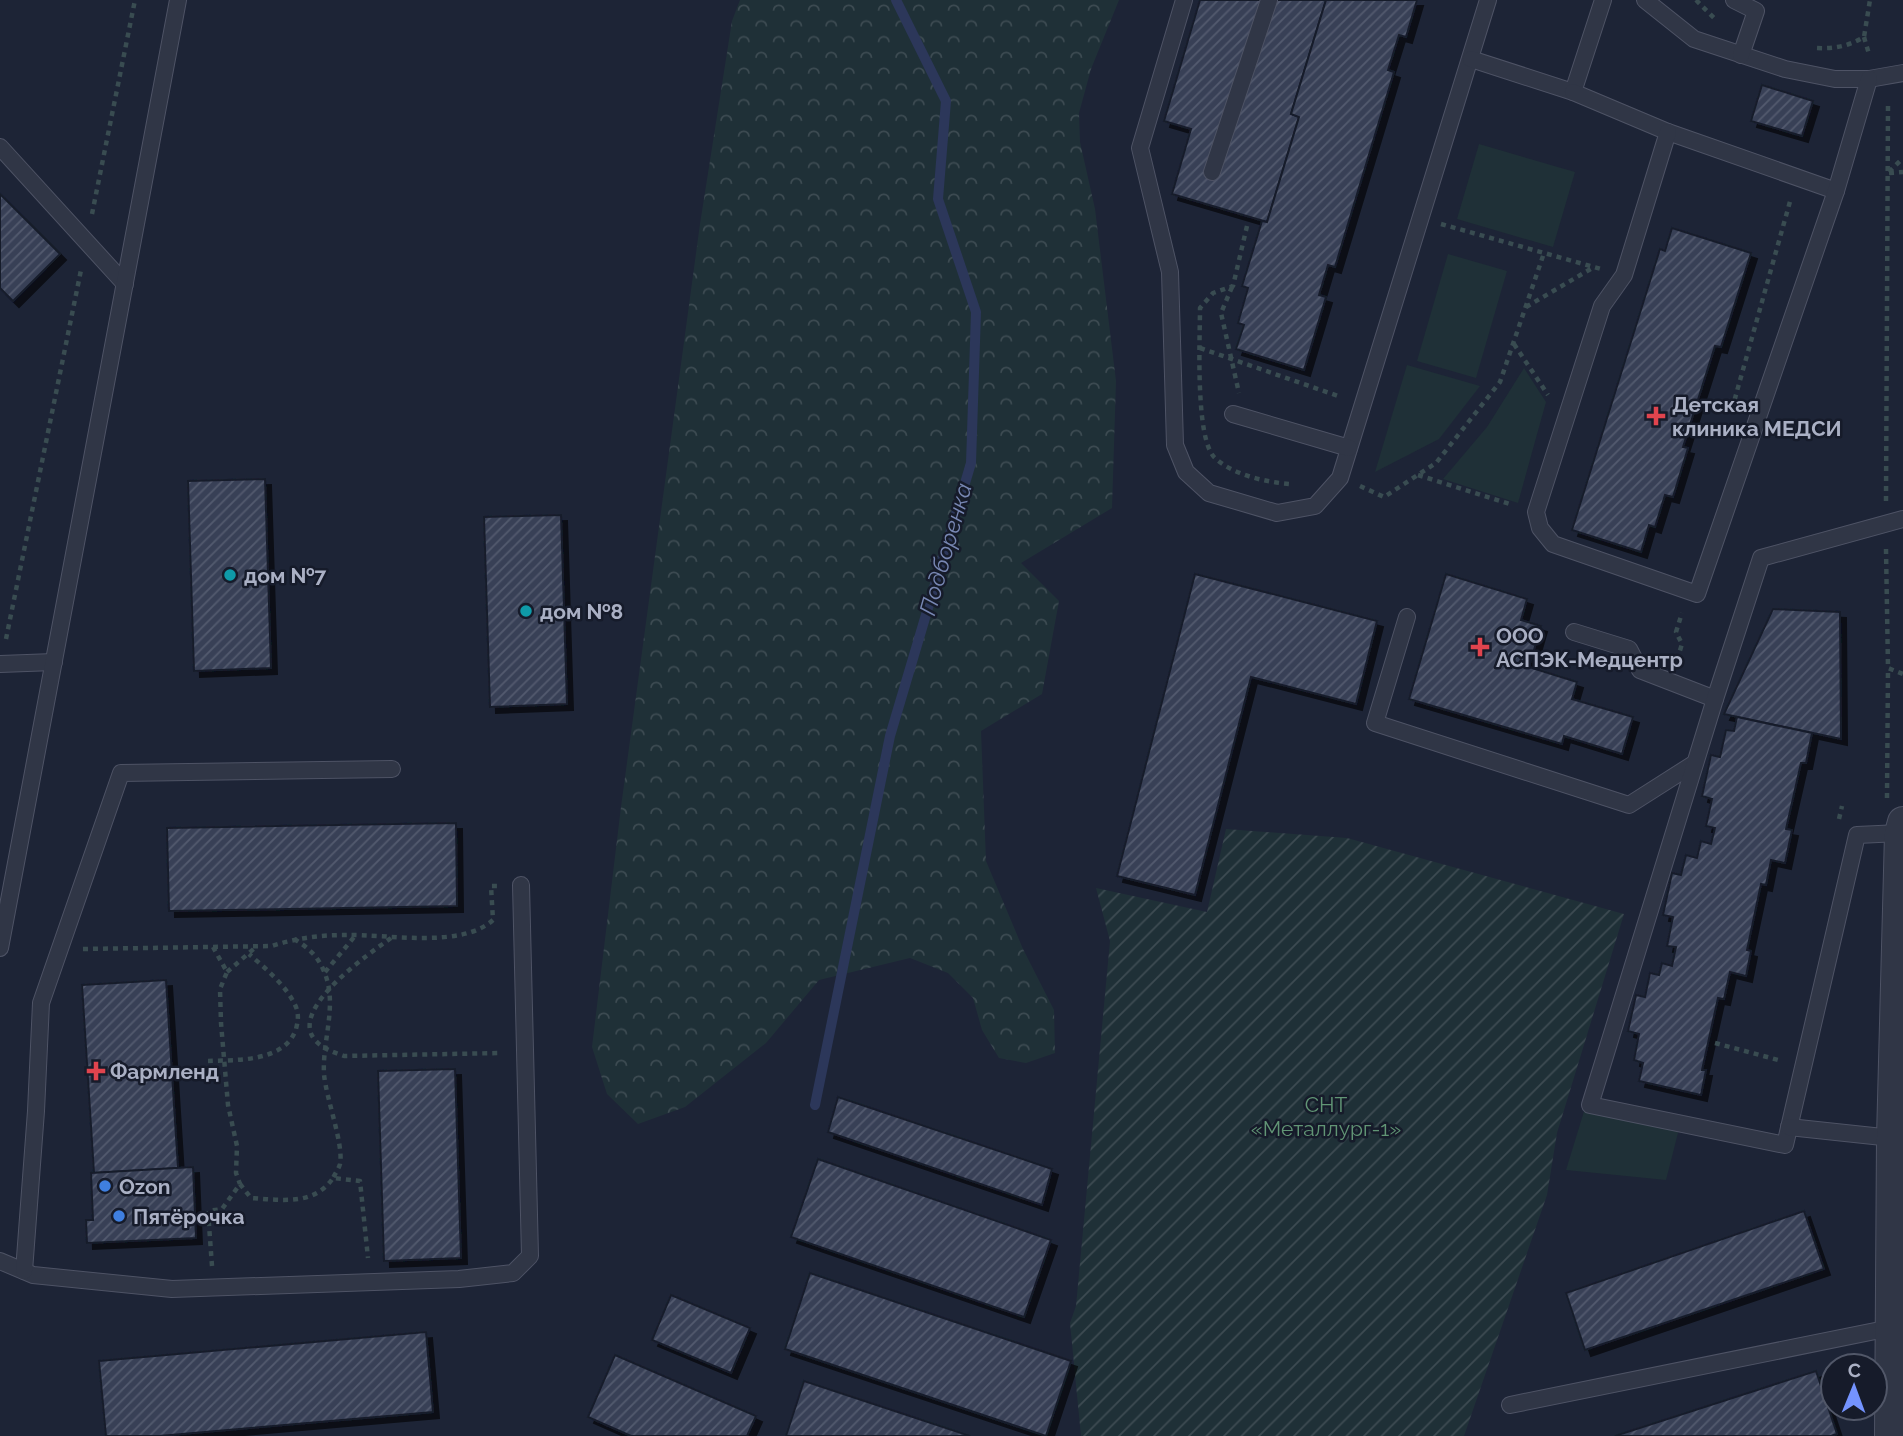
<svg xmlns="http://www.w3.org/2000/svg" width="1903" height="1436" viewBox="0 0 1903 1436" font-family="Raleway,sans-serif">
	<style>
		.forest { fill: url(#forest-crowns) }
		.park { fill: #1f3037 }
		.garden { fill: url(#garden-furrows) }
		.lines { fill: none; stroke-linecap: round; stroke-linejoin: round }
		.stream { stroke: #2c375a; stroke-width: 10 }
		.building { fill: url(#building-hatch); stroke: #181d2c; stroke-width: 2; filter: url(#shadow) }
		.service-casing { stroke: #4e5365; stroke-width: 18 }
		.minor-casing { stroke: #4e5365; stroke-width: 32 }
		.path { stroke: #394c51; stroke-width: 4.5; stroke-dasharray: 5 5; stroke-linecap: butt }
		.service { stroke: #303646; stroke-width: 16 }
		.minor { stroke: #303646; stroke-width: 30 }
		.health-dot { fill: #e0444e; stroke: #161b2a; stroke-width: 2.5 }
		.culture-dot { fill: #0f9aa8; stroke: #161b2a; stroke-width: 2.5 }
		.shop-dot { fill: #3f7fe0; stroke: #161b2a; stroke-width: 2.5 }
		.labels { text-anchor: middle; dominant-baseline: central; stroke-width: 5; stroke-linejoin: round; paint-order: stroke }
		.poi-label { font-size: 21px; font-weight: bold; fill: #aab0c4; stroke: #161b2a; text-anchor: start }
		.park-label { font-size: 21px; fill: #619575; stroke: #161b2a }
		.water-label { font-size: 23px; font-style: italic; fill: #7887b3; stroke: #161b2a }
	</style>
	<defs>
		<pattern id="forest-crowns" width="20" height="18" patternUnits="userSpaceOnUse" patternTransform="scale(1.75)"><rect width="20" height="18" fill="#1f3037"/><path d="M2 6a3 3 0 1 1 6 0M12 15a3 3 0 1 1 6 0" fill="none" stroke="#3d4b52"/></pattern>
		<pattern id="garden-furrows" width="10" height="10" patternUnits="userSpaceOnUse" patternTransform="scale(1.75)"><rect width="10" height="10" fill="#1f3037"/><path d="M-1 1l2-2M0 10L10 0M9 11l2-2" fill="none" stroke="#3d4b52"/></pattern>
		<pattern id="building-hatch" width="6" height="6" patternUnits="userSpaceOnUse" patternTransform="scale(1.75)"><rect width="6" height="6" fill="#394157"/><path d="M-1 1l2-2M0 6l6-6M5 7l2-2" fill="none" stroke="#535a6e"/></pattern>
		<filter id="shadow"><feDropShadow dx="6" dy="6" stdDeviation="0" flood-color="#0009"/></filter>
	</defs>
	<rect width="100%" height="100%" fill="#1d2436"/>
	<!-- forest -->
	<path class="forest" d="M740 0H1119L1091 69 1079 113 1080 142 1095 209 1116 381 1112 508 1021 563 1059 601 1042 694 981 731 986 861 1023 949 1054 1010 1055 1053 1026 1063 999 1058 982 1030 973 998 948 973 910 958 819 980 766 1043 685 1107 638 1124 607 1094 592 1047 621 807 700 224 732 21Z"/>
	<!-- park -->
	<g class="park">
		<path d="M1479 144 1575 172 1553 247 1457 219Z"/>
		<path d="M1448 254 1507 271 1476 378 1417 361Z"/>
		<path d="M1407 365 1480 386 1439 439 1375 472Z"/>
		<path d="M1524 368 1546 402 1518 503 1443 479 1487 427Z"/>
		<path d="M1585 1108 1679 1129 1666 1180 1566 1170Z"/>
	</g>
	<!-- garden -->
	<path class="garden" d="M1226 829 1347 838 1624 914 1557 1133 1547 1195 1464 1436H1081L1070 1323 1076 1306 1110 941 1096 888 1207 912Z"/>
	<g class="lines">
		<!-- stream -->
		<path class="stream" d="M815 1105 890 736 971 463 976 312 938 199 946 101 896 0"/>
	</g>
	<!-- building -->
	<g class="building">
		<path d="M1200 0H1326L1291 114 1299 117 1267 222 1172 194 1191 129 1164 121Z"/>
		<path d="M1326 0H1417L1406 37 1399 35 1388 70 1394 72 1335 267 1328 265 1319 295 1326 297 1304 370 1236 349 1244 325 1238 323 1248 288 1242 286 1262 221 1267 222 1299 117 1291 114Z"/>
		<path d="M1762 85 1813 101 1802 136 1751 121Z"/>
		<path d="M0 194 60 254 13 301 0 288Z"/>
		<path d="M1672 228 1751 253 1721 347 1715 346 1683 447 1688 448 1673 497 1665 495 1655 527 1649 525 1641 552 1572 530 1660 249 1665 251Z"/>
		<path d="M265 479 271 668 194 671 188 481Z"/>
		<path d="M561 515 567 704 490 707 484 517Z"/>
		<path d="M1195 574 1377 621 1356 704 1251 677 1195 895 1117 876Z"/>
		<path d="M1446 574 1527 599 1521 620 1541 626 1529 667 1577 682 1572 699 1633 717 1622 754 1564 736 1562 744 1409 699Z"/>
		<path d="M1773 609 1840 612 1841 739 1724 714Z"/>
		<path d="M1737 717 1812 733 1806 763H1801L1786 829 1792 830 1785 863 1771 860 1766 885 1761 884 1747 950 1751 951 1746 976 1730 972 1724 999 1718 998 1702 1070H1706L1701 1095 1639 1081 1643 1063 1634 1060 1639 1034 1628 1031 1636 995 1645 997 1650 973 1659 975 1662 963 1672 966 1676 947 1667 946 1673 917 1663 915 1672 873 1681 875 1686 855 1697 858 1701 841 1711 844 1715 828 1706 826 1712 799 1702 796 1711 755 1720 757 1726 730 1734 731Z"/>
		<path d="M456 823 457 906 169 911 167 828Z"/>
		<path d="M166 980 178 1168 94 1173 82 985Z"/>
		<path d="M455 1069 461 1258 384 1261 378 1071Z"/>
		<path d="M838 1097 1052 1169 1042 1205 828 1132Z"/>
		<path d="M818 1159 1051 1240 1024 1317 791 1237Z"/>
		<path d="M193 1167 196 1238 87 1243 86 1220H93L91 1173Z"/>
		<path d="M1804 1211 1824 1269 1585 1350 1566 1293Z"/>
		<path d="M810 1273 1071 1361 1046 1436 785 1349Z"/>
		<path d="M671 1295 750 1328 731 1373 652 1340Z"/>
		<path d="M426 1332 433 1412 159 1436H106L99 1361Z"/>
		<path d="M615 1355 756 1416 747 1436H631L588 1417Z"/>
		<path d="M1816 1371 1837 1434 1831 1436H1615Z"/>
		<path d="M804 1381 970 1436H786Z"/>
	</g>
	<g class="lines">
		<defs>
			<g id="service">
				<path d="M1184 0 1140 148 1170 272 1175 445 1186 472 1209 493 1277 513 1315 506 1340 478 1488 0"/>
				<path d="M1645 0 1694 39 1785 69 1835 79H1869L1903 73"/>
				<path d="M1734 0 1756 11 1741 55"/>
				<path d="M1471 59 1573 92 1603 0"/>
				<path d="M1573 92 1668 132 1836 191"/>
				<path d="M1668 132 1624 275 1602 306 1536 512 1540 528 1553 544 1697 594 1836 191 1869 79"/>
				<path d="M0 147 125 284"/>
				<path d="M1212 172 1269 0"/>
				<path d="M1233 414 1349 448"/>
				<path d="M1407 617 1375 723 1629 805 1695 763"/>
				<path d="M1574 632 1629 649 1640 670 1715 699"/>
				<path d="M0 664 54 662"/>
				<path d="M1900 833 1857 835 1785 1145 1590 1105 1715 699 1761 558 1903 519"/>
				<path d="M0 948 178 0"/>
				<path d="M1789 1127 1892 1138"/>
				<path d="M0 1261 33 1275 172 1289 459 1279 513 1273 530 1256 521 885"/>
				<path d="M24 1271 36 1111 41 1003 121 773 392 769"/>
				<path d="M1510 1405 1890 1328"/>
			</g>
			<path id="minor" d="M1890 1436 1892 1138 1900 833 1903 822"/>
		</defs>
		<!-- service casing -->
		<use href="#service" class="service-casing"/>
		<!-- minor casing -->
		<use href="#minor" class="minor-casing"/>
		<!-- path -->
		<g class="path">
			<path d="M1696 0 1715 19"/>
			<path d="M1864 37 1869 54"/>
			<path d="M1817 48C1834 49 1849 46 1864 37L1870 0"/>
			<path d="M1889 172 1903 158"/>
			<path d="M1889 173 1903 172"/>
			<path d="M92 214 135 0"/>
			<path d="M1441 224 1601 269"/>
			<path d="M1247 226 1233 286 1213 293 1200 308C1200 338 1195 436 1214 457 1232 475 1266 482 1289 484"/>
			<path d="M1232 287 1221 313 1239 393"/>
			<path d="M1526 307 1594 267"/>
			<path d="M1514 344 1548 395"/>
			<path d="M1200 348 1341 397"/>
			<path d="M1732 409 1791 198"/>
			<path d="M1418 475 1513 505"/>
			<path d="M1360 486 1384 497 1436 463 1500 382 1544 253"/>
			<path d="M1886 501 1888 104"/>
			<path d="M1886 549 1888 668 1903 674"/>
			<path d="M6 639 81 270"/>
			<path d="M1677 660 1682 644 1676 632 1682 613"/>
			<path d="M1887 798 1888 668"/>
			<path d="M1839 819 1842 806"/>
			<path d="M391 938C370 953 288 1009 315 1040 323 1049 333 1052 344 1056L502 1053"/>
			<path d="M294 939C306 946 317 955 323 969 339 1003 322 1039 324 1074 326 1098 344 1145 340 1164 339 1168 335 1174 333 1178"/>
			<path d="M213 947 227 972 220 989 221 1023 228 1105 237 1146 236 1173 240 1184"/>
			<path d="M83 949 272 946C296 938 321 935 346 935 387 934 461 949 493 920L491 886H499"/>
			<path d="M227 972 257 946"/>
			<path d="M325 972 355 936"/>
			<path d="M1715 1043 1782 1061"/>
			<path d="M208 1061C237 1060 285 1062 296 1029 298 1021 299 1015 296 1007 287 986 266 969 249 954"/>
			<path d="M212 1266 208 1211 222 1209 240 1184 251 1198C281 1200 314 1206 333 1178L360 1181 368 1258"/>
		</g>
		<!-- service -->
		<use href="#service" class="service"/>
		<!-- minor -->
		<use href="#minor" class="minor"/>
	</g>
	<!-- markers -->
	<g class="health-dot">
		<path d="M1652.5 405.5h7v7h7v7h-7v7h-7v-7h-7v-7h7z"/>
		<path d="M1476.5 636.5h7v7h7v7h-7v7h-7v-7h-7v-7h7z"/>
		<path d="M92.5 1060.5h7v7h7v7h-7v7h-7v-7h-7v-7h7z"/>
	</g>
	<g class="culture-dot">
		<circle cx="230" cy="575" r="7"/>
		<circle cx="526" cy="611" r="7"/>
	</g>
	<g class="shop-dot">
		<circle cx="105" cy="1186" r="7"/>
		<circle cx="119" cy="1216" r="7"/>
	</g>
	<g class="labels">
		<!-- poi labels -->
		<g class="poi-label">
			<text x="1672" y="404">Детская<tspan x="1672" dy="24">клиника МЕДСИ</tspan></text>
			<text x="244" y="575">дом №7</text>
			<text x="540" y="611">дом №8</text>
			<text x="1496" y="635">ООО<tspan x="1496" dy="24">АСПЭК-Медцентр</tspan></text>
			<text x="110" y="1071">Фармленд</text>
			<text x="119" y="1186">Ozon</text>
			<text x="133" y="1216">Пятёрочка</text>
		</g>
		<!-- park labels -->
		<g class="park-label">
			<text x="1326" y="1104">СНТ<tspan x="1326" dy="24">«Металлург-1»</tspan></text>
		</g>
		<!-- water labels -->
		<g class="water-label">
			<text transform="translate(945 549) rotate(-74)">Подборенка</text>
		</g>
	</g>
	<!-- north arrow -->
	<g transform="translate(1854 1387) rotate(1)"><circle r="33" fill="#161b2a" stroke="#515768" stroke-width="2"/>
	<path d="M0-5L12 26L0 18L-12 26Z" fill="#7493fe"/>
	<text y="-10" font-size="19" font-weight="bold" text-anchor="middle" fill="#aab0c4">С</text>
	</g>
</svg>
